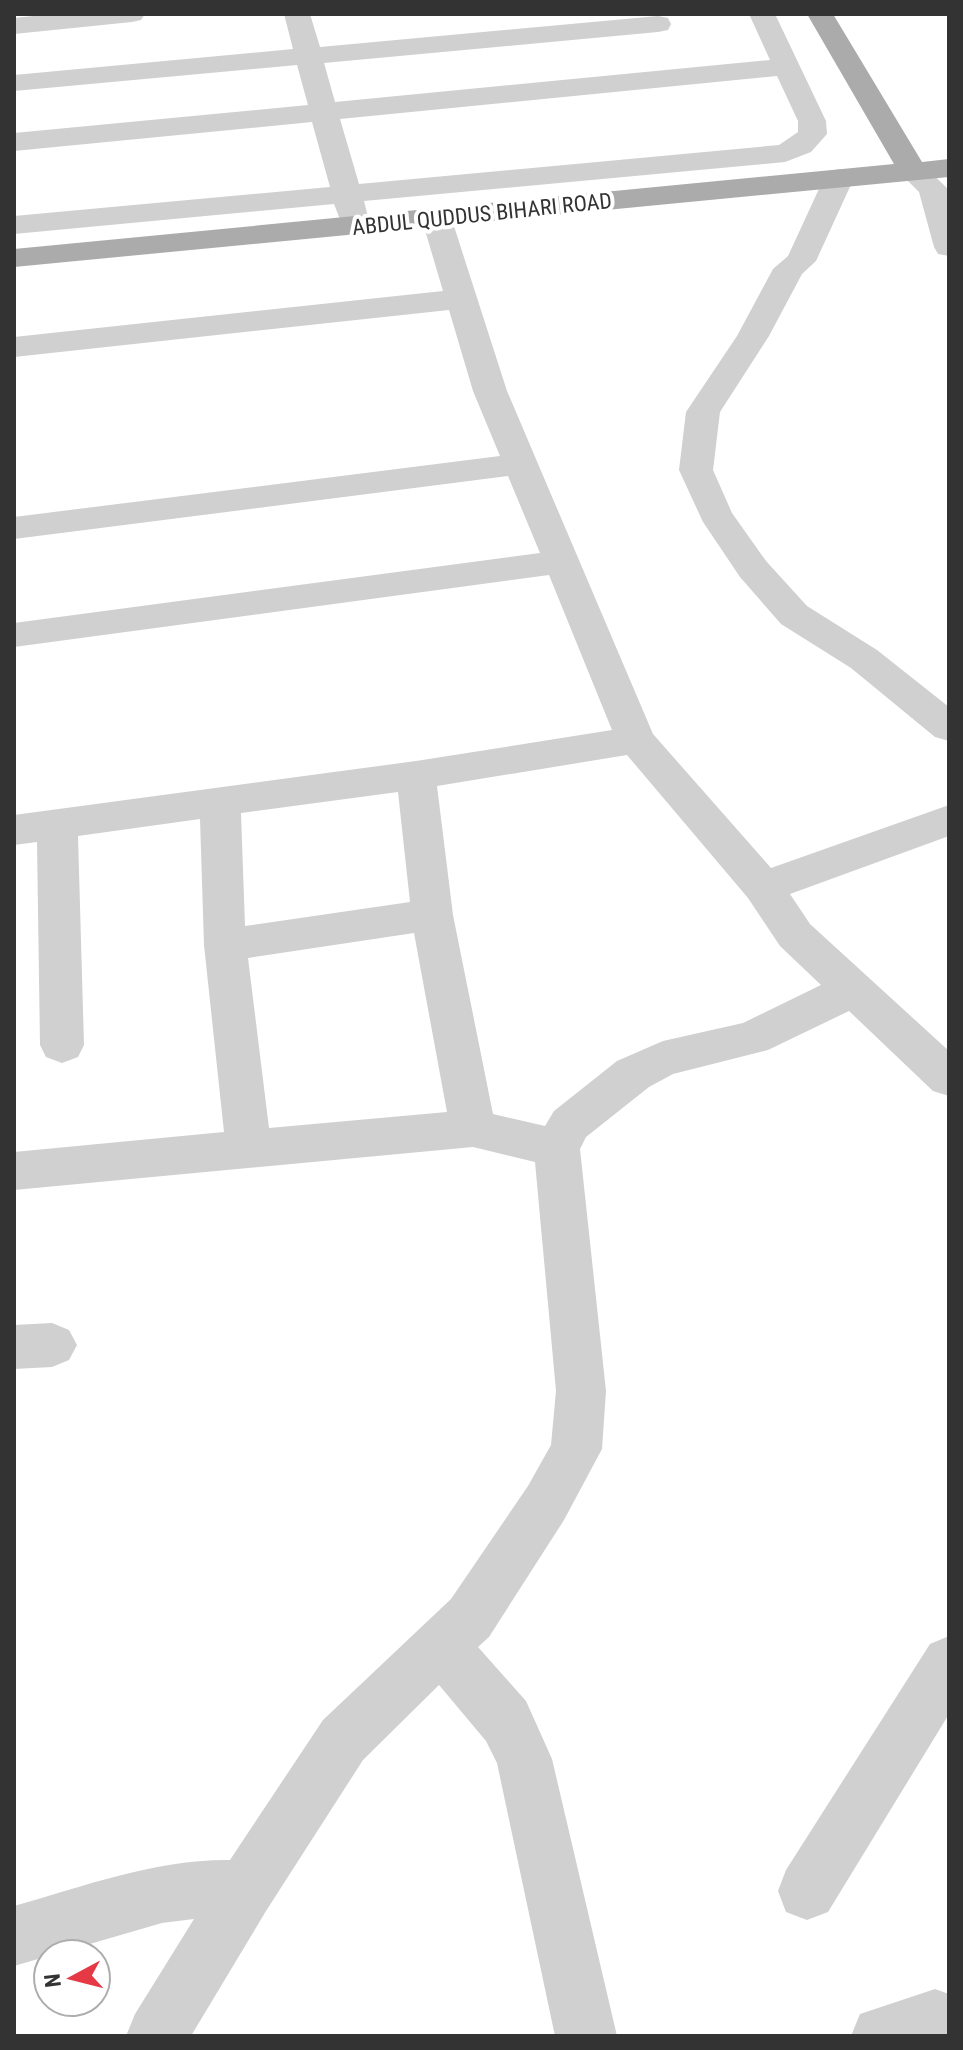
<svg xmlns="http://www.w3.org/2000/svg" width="963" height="2050" viewBox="0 0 963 2050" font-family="'Roboto Condensed',sans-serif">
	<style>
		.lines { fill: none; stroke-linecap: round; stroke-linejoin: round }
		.minor { fill: #d0d0d0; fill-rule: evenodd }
		.major { fill: #ababab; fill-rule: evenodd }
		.labels { text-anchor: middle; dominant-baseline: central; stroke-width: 8; stroke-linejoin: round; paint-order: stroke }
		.far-street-label { font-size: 22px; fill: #333; stroke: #fff }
	</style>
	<rect width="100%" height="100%" fill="#fff"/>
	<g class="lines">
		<!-- minor -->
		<g class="minor">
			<path d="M53 14H145L141 20 132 22 14 34V18Z"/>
			<path d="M284 14H310L320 47 658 16 668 18 671 24 668 30 658 32 324 63 335 102 770 60 749 14H775L826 121 827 134 811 152 785 162 364 201 369 221 365 227 354 230 343 227 334 204 14 234V216L330 187 312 122 14 151V133L308 105 297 65 14 91V75L293 49ZM777 76 798 121V132L779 145 359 184 340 119Z"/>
			<path d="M913 162 923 165 948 189 949 256 938 254 934 247 919 192 898 171 903 165Z"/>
			<path d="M839 169 849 172 854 178 816 261 802 274 769 336 720 412 713 470 732 513 766 561 807 606 877 650 949 707V741L935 737 851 668 781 624 740 577 703 522 679 470 686 412 737 336 773 269 788 256 824 178 829 172Z"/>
			<path d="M437 211 448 214 452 220 507 391 653 734 771 868 949 805V836L790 894 810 924 949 1051V1096L933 1091 849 1011 768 1050 673 1074 649 1087 586 1137 580 1149 606 1391 602 1449 564 1520 489 1637 478 1647 526 1701 552 1759 617 2036H555L497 1763 486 1741 439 1685 363 1760 266 1911 191 2036H126L135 2014 194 1919 162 1923 14 1966V1906C85 1886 156 1859 230 1860L323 1720 451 1599 528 1486 551 1445 556 1391 535 1162 473 1147 14 1190V1152L224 1132 204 945 200 819 78 836 84 1045 78 1057 62 1063 46 1057 40 1045 37 842 14 845V815L416 761 612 730 549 575 14 647V623L540 553 508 476 14 539V517L500 456 473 391 449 310 14 357V337L443 291 422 220 426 214ZM627 755 748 898 780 946 821 985 743 1023 663 1041 617 1061 554 1111 545 1126 493 1114 453 915 437 786ZM398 792 410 902 245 926 241 813ZM414 933 447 1112 269 1128 248 958Z"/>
			<path d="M52 1323 69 1330 77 1345 69 1360 52 1367 14 1369V1325Z"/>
			<path d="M949 1636V1714L828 1912 807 1920 786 1912 778 1891 786 1870 930 1644Z"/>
			<path d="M935 1989 949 1994V2036H851L860 2014Z"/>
		</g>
		<!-- major -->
		<path class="major" d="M807 14H833L922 162 949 159V177L14 267V249L894 164Z"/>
	</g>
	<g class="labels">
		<!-- far-street labels -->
		<g class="far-street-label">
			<text transform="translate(482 214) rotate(-6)">ABDUL QUDDUS BIHARI ROAD</text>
		</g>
	</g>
	<!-- border -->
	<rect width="963" height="2050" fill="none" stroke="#333333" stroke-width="32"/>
	<!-- north arrow -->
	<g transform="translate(72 1978) rotate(263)"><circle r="38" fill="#ffffff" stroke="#adadad" stroke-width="2"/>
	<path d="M0-6L14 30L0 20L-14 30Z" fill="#e63946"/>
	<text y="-12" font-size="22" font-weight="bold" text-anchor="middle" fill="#333333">N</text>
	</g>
</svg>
